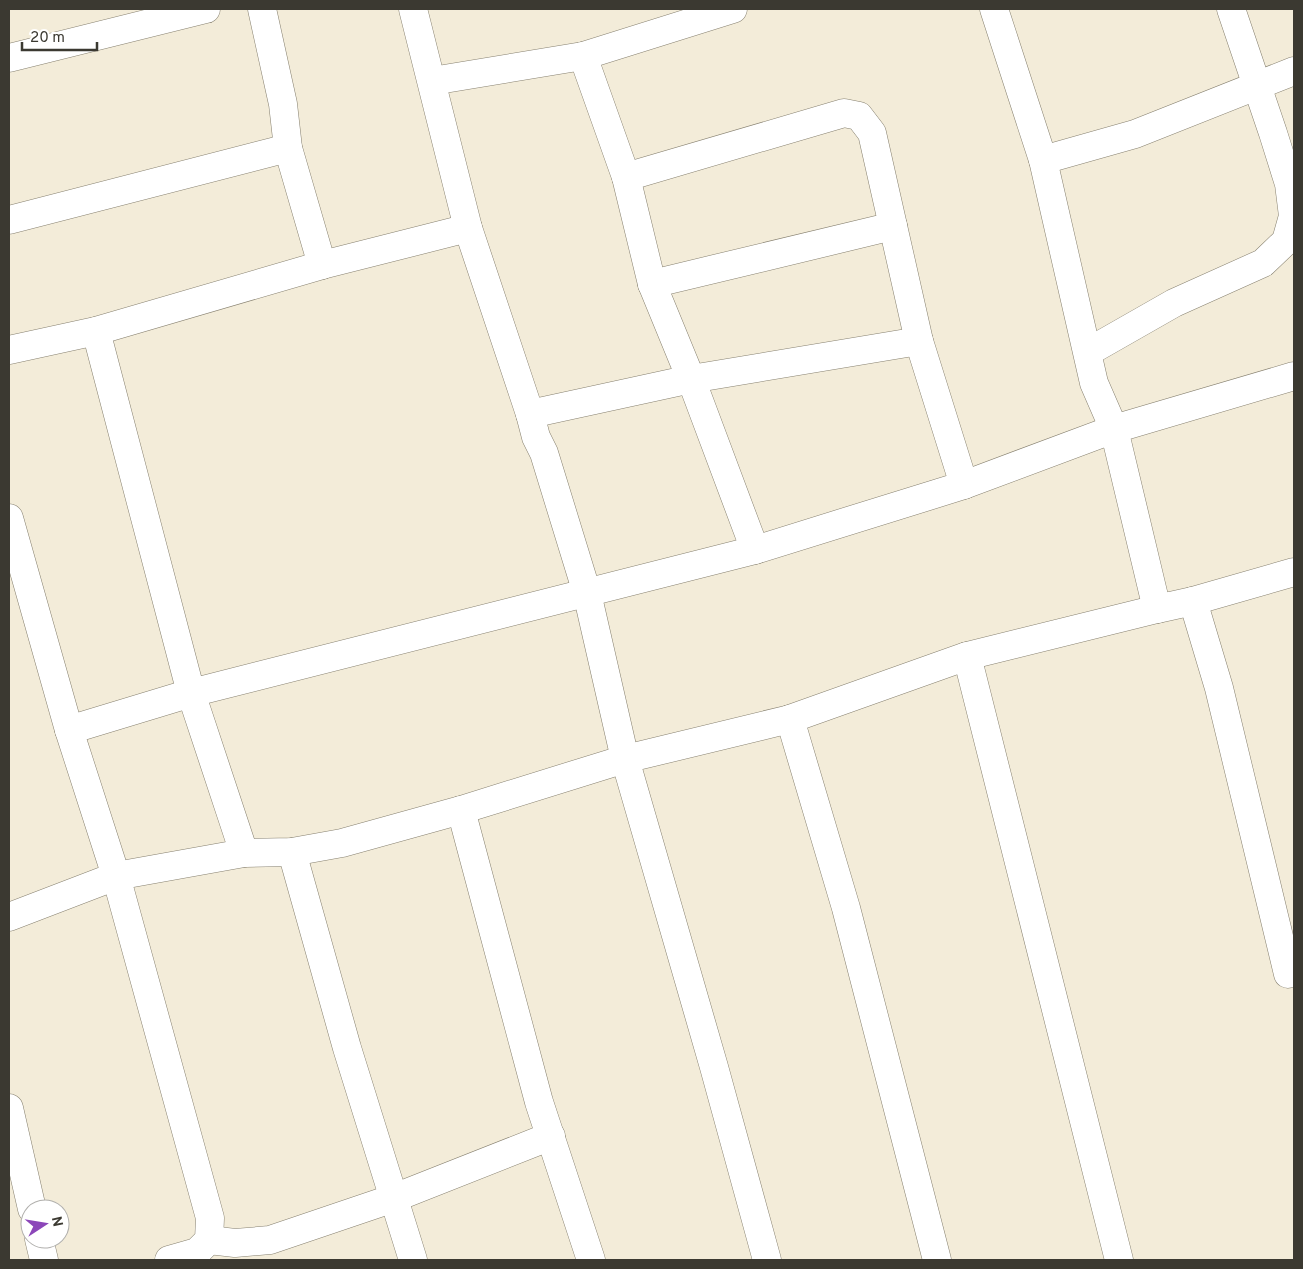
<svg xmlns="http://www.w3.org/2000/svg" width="1303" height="1269" viewBox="0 0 1303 1269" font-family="Overpass,sans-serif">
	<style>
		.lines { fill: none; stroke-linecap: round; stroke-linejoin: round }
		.minor-casing { stroke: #878170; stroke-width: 29 }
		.minor { stroke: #fff; stroke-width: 28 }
	</style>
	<rect width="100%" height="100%" fill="#f3ecd9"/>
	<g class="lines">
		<defs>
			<g id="minor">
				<path d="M262 9 283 104 288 148 322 265"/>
				<path d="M413 9 468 228 530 414 536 437 544 453 587 593 625 759 714 1067 767 1260"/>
				<path d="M994 9 1043 160 1094 383 1114 429 1294 376"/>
				<path d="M583 56 626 177 652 284 691 379 755 550"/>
				<path d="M9 58 206 9"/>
				<path d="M432 81 583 56 733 9"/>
				<path d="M1043 160 1135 134 1294 71"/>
				<path d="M626 177 844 113 859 116 872 133 919 341 964 485"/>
				<path d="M9 220 288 148"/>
				<path d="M652 284 893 226"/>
				<path d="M96 331 191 693 244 853"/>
				<path d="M9 350 96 331 322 265 468 228"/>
				<path d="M1088 352 1174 303 1263 263 1286 241 1293 216 1289 184 1273 133 1231 9"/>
				<path d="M530 414 691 379 919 341"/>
				<path d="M9 518 69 730 116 876 210 1218 209 1240 197 1252 169 1260"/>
				<path d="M1193 601 1219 688 1288 974"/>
				<path d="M967 656 1119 1260"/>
				<path d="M790 719 846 908 937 1260"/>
				<path d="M69 730 191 693 755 550 964 485 1114 429 1157 609 1193 601 1294 572"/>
				<path d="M461 810 539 1102 591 1260"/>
				<path d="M292 852 347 1048 413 1260"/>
				<path d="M9 917 116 876 244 853 292 852 342 843 461 810 625 759 790 719 967 656 1157 609"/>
				<path d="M9 1108 32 1209"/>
				<path d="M39 1239 44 1260"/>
				<path d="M209 1240 235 1243 270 1240 394 1198 551 1136"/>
			</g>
		</defs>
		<!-- minor casing -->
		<use href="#minor" class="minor-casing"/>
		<!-- minor -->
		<use href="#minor" class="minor"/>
	</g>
	<!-- border -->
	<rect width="1303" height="1269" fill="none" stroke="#3b3931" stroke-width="20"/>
	<!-- north arrow -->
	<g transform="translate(45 1224) rotate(78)"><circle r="24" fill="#ffffff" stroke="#b1b0ad"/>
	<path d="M0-4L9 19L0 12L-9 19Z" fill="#8c46b9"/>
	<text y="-8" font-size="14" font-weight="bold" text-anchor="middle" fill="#3b3931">N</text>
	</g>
	<!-- scale -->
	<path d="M22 42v8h75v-8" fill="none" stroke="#3b3931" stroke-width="2.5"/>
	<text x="30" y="42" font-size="15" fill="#3b3931" stroke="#ffffff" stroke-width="4" paint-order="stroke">20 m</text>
</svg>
